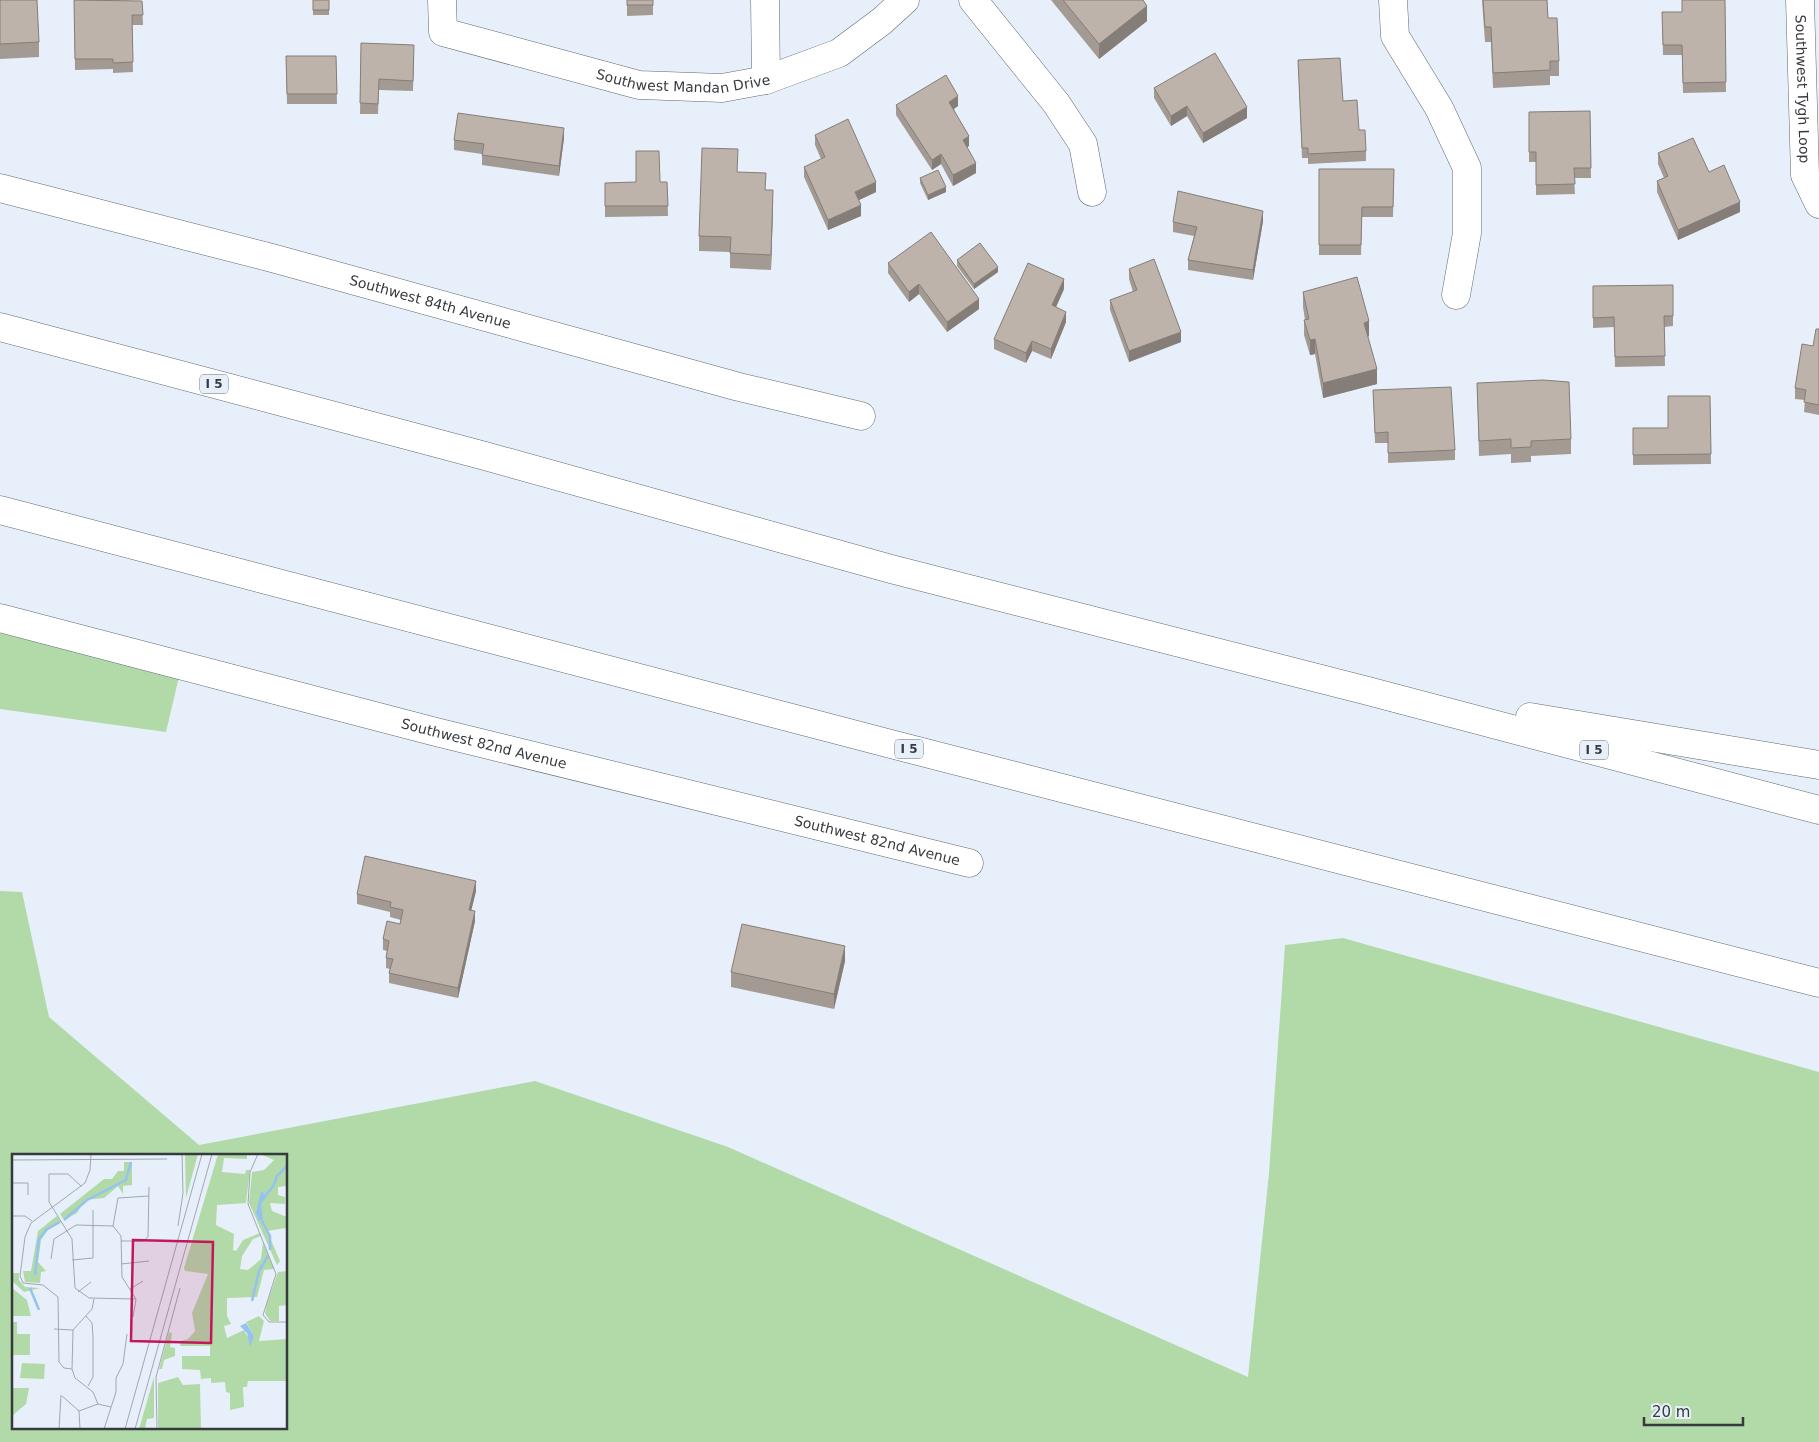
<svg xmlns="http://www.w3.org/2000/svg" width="1819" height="1442" viewBox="0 0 1819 1442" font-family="'DejaVu Sans',sans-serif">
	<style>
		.green { fill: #b1daa8; fill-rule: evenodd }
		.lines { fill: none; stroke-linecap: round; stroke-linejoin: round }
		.minor-casing { stroke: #606870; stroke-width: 29 }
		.highway-casing { stroke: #606870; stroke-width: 29 }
		.minor { stroke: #fff; stroke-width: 28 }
		.highway { stroke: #fff; stroke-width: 28 }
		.wall { fill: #a39a93 }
		.shaded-wall { fill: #857d78 }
		.building { fill: #beb3ab; stroke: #857d78 }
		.labels { text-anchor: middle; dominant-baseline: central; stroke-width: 5; stroke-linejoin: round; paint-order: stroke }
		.shield { fill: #e7f0fa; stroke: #6b7176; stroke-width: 1 }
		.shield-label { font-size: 12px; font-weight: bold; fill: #363a3e }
		.street-label { font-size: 14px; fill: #363a3e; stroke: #e7f0fa }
		.inset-river { fill: none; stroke: #95c2f1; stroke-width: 2.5 }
		.inset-road { fill: none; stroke: #a0a7af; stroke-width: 1 }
		.view { fill: #c2185b; fill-opacity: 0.15; stroke: #c2185b; stroke-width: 2.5 }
		.inset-edge { fill: none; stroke: #363a3e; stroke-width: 2.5 }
	</style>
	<rect width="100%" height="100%" fill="#e7f0fa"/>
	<!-- green -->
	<g class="green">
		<path d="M0 633 179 677 166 732 0 709Z"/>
		<path d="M0 891 22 892 49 1017 199 1145 535 1081 728 1147 1248 1377 1269 1173 1285 945 1343 938 1819 1072V1442H0ZM14 1156H286V1428H14Z"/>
	</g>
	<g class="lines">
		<defs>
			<g id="minor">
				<path id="s1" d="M442 0 443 32 639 85 722 88 766 80 839 53 882 21 905 0"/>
				<path d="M765 0 766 80"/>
				<path d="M973 0 1056 103 1083 144 1092 192"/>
				<path d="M1393 0 1395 36 1439 108 1467 168V233L1456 295"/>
				<path id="s2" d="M1800 0 1805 175 1819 204"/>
				<path id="s3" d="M0 188 272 258 739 387 861 416"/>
				<path id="s4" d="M0 618 436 732 969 863"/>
			</g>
			<g id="highway">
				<path d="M0 327 485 456 891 569 1368 691 1819 810"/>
				<path d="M0 510 887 743 1819 983"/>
				<path d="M1530 717 1819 765"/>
			</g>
		</defs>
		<!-- minor casing -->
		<use href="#minor" class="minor-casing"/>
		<!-- highway casing -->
		<use href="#highway" class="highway-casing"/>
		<!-- minor -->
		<use href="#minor" class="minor"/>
		<!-- highway -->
		<use href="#highway" class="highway"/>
	</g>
	<!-- wall -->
	<g class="wall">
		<path d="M0 0 39 42V57L0 59Z"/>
		<path d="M74 0 142 1 143 25H132L133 72 113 73V69L75 70Z"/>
		<rect x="313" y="0" width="16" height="15"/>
		<path d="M627 0H653V15L627 16Z"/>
		<path d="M1051 0H1143L1147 21 1099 59Z"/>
		<path d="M1482 0H1547L1548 18 1559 61V76H1550V85L1493 88 1491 42H1485Z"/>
		<path d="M1725 0 1726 92 1683 93 1682 55H1663L1662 12H1682Z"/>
		<path d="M361 43 414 55 413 91 379 90 378 114H360Z"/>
		<path d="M286 56H336L337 104H287Z"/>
		<path d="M1298 60 1359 130 1366 151V161L1308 164V158H1302Z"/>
		<path d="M1154 88 1247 118 1203 143 1187 116 1171 126 1154 98Z"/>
		<path d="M896 105 958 106 954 109 969 146 967 147 976 173 953 186 941 164 932 170 896 115Z"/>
		<path d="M1590 111 1591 178H1574L1575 194 1536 195V162H1529V112Z"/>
		<path d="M815 135 876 192 859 200 861 216 828 230 804 177V167L821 159 815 145Z"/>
		<path d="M564 138 559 176 482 165V154L454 150V140Z"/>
		<path d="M1658 153 1709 172 1740 212 1678 240 1657 192V181L1664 178 1658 164Z"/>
		<path d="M1319 169H1394L1393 217H1362L1361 255H1319Z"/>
		<path d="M738 172 766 190 773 205 771 270 730 268V252L699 251V236Z"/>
		<path d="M920 178 946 192 928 200 920 183Z"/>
		<path d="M667 182 668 216 605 217V183Z"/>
		<path d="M1263 221 1253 280 1188 270V260L1194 236 1173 232V222Z"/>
		<path d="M957 260 998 272 974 289 957 266Z"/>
		<path d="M888 263 979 309 947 332 919 294 909 302 888 273Z"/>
		<path d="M1129 269 1181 342 1129 362 1110 310V300L1133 292 1129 279Z"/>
		<path d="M1673 285V326L1664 327 1665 366 1615 367 1614 327 1593 328V286Z"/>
		<path d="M1064 289 1056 307 1066 322 1051 359 1032 351 1026 363 994 349V339Z"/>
		<path d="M1303 292 1369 336 1368 337 1377 384 1323 398 1315 354 1310 355 1304 335V320H1305L1303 307Z"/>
		<path d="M1819 329V415L1804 412 1805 400 1795 399V388L1813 346Z"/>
		<path d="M1477 383 1571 439V454L1531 456V462L1511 463V454L1479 456Z"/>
		<path d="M1373 390 1455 450V460L1388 463V443H1375Z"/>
		<path d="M1710 396 1711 464 1633 465V428H1668Z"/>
		<path d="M476 891 471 910 475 921 458 998 389 983V973L390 969 386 968V958L387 951 383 950V939L400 924 401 920 390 917V912L357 904V894Z"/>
		<path d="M845 961 834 1009 731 987V972Z"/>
	</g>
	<!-- shaded-wall -->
	<g class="shaded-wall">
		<path d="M1147 6V21L1099 59V44Z"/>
		<path d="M958 96V106L949 112V102Z"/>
		<path d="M1187 106V116L1171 126V116Z"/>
		<path d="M1247 107V118L1203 143V133Z"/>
		<path d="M564 128V138L559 176V166Z"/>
		<path d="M969 136V146L963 150V140Z"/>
		<path d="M941 154V164L932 170V160Z"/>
		<path d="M976 163V173L953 186V175Z"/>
		<path d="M876 182V192L855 202V192Z"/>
		<path d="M946 187V192L928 200V195Z"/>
		<path d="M773 190V205L771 270V255Z"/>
		<path d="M1740 202V212L1678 240V230Z"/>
		<path d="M861 205V216L828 230V220Z"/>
		<path d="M1263 211V221L1253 280V270Z"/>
		<path d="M998 267V272L974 289V284Z"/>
		<path d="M1064 279V289L1052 316V305Z"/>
		<path d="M919 284V294L909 302V292Z"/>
		<path d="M979 299V309L947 332V322Z"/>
		<path d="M1066 312V322L1051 359V349Z"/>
		<path d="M1369 321V336L1364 338V323Z"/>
		<path d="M1181 332V342L1129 362V351Z"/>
		<path d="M1315 339V354L1310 355V340Z"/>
		<path d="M1032 341V351L1026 363V353Z"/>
		<path d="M1377 369V384L1323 398V383Z"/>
		<path d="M476 881V891L469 920V910Z"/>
		<path d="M475 911V921L458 998V988Z"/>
		<path d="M845 946V961L834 1009V994Z"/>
	</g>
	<!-- building -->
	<g class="building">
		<path d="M0 0H37L39 42 0 44Z"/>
		<path d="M74 0 142 1 143 15H132L133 62 113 63V59H75Z"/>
		<rect x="313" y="0" width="16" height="10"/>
		<rect x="627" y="0" width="26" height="5"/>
		<path d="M1063 0H1143L1147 6 1099 44Z"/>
		<path d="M1483 0H1547L1548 18H1557L1559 61H1550V70L1493 73 1491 27H1485Z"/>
		<path d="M1682 0H1725L1726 82 1683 83 1682 45H1663L1662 12H1682Z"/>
		<path d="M361 43 414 45 413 81 379 79 378 104 360 103Z"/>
		<path d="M1215 53 1247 107 1203 133 1187 106 1171 116 1154 88Z"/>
		<path d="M286 56H336L337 94H287Z"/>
		<path d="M1340 58 1343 101 1357 100 1359 130H1365L1366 151 1308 154V148H1302L1298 60Z"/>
		<path d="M946 75 958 96 949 102 969 136 963 140 976 163 953 175 941 154 932 160 896 105Z"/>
		<path d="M1590 111 1591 168H1574L1575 184 1536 185V152H1529V112Z"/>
		<path d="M458 113 564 128 559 166 482 155 484 144 454 140Z"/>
		<path d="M848 119 876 182 855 192 861 205 828 220 804 167 825 157 815 135Z"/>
		<path d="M1693 138 1709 172 1724 165 1740 202 1678 230 1657 181 1668 176 1658 153Z"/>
		<path d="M702 148 738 149 737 172 766 173 765 190H773L771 255 730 253 731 237 699 236Z"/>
		<path d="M636 151H659L660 182H667L668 206H605V183L636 182Z"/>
		<path d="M1319 169H1394L1393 207H1362L1361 245H1319Z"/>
		<path d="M938 170 946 187 928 195 920 178Z"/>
		<path d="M1178 191 1263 211 1253 270 1188 260 1197 227 1173 222Z"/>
		<path d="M931 232 979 299 947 322 919 284 909 292 888 263Z"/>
		<path d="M980 243 998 267 974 284 957 260Z"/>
		<path d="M1154 259 1181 332 1129 351 1110 300 1137 290 1129 269Z"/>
		<path d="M1028 263 1064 279 1052 305 1066 312 1051 349 1032 341 1026 353 994 339Z"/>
		<path d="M1357 277 1369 321 1364 323 1377 369 1323 383 1315 339 1310 340 1304 320 1309 319 1303 292Z"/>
		<path d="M1673 285V316H1664L1665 356 1615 357 1614 317 1593 318V286Z"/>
		<path d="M1816 329H1819V405L1804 402 1806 390 1795 388 1802 344 1813 346Z"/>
		<path d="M1543 380 1569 382 1571 439 1531 441V447L1511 448V439L1479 441 1477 383Z"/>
		<path d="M1451 387 1455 450 1388 453V432L1375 433 1373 390Z"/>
		<path d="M1668 396H1710L1711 454 1633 455V428H1668Z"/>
		<path d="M365 856 476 881 469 910 475 911 458 988 389 973 393 959 386 958 389 941 383 939 387 921 400 924 403 910 390 907 391 902 357 894Z"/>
		<path d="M742 924 845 946 834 994 731 972Z"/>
	</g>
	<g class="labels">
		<!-- shield labels -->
		<g class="shield">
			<rect x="200" y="374.5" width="28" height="19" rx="4"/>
			<rect x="895" y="739.5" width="28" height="19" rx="4"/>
			<rect x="1580" y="740.5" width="28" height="19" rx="4"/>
		</g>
		<g class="shield-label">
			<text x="214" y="384">I 5</text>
			<text x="909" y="749">I 5</text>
			<text x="1594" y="750">I 5</text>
		</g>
		<!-- street labels -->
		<g class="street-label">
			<text stroke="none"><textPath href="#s1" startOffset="279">Southwest Mandan Drive</textPath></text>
			<text stroke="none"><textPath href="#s2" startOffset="89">Southwest Tygh Loop</textPath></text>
			<text stroke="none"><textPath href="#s3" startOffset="445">Southwest 84th Avenue</textPath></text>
			<text stroke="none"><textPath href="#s4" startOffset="500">Southwest 82nd Avenue</textPath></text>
			<text stroke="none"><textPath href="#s4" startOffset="905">Southwest 82nd Avenue</textPath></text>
		</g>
	</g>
	<!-- overview -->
	<g transform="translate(12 1154)">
		<rect width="275" height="275" fill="#e7f0fa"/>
		<path d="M173 0H186L174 44 173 1ZM206 0H235V5L212 4 210 18 233 20 234 16H238L234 49 205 51 204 71 222 80 221 96 224 97 231 86 248 79 249 82 241 85 230 102 228 115 236 116 249 105 251 88 262 115 252 116 245 143 215 144V162L219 170 212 172 215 184 232 176 237 185 242 182 234 168 247 162 252 167 247 187 275 185V227H236L235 233H231L232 253 218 256V239L214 238 213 228 199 229V224L189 225 188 216 170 215V202H198V192H168L169 187 176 185 183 177 180 159 196 120 173 117 172 114ZM248 0H275V32L266 33V41L273 43V50L258 49 260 57 275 63V78L274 74 255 77 268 107 265 111 237 49 240 18 252 16 262 6ZM112 8H120V31L111 32V40L106 32 92 44 73 46 65 59 52 66 48 60 92 25H100L106 17H112ZM45 62 49 68 35 77 29 86 26 108 34 117 29 118 28 129 13 128 11 117H19L26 77ZM275 117V151L267 152V167H258L253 159 255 149 266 118ZM0 119H7V126L13 133 28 134 12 138 0 127ZM0 134 15 146 19 162H0ZM0 168H5V180H18V201H0ZM157 178 160 179 158 193 163 194V202L152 206 150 215H147ZM10 209 33 210 32 225 8 224ZM142 223V264L135 265 133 275H127ZM166 223 171 231 188 230 189 275H147L146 272V229ZM0 234H17L14 250 0 262Z" fill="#b1daa8"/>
		<path d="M249 37 255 42 249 50 251 66 247 67 244 59ZM234 169 242 182 238 193 235 179 228 172Z" fill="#95c2f1"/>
		<path class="inset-river" d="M254 41 262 31 265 22 275 12M52 66 75 46 114 26 119 8M250 67 258 82V96M23 121 27 85 35 75 48 68M18 134 27 156M240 147 247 117 256 102"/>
		<path class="inset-road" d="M246 0 238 18 236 50 264 120 251 161 257 168H275M0 6 155 5M0 29H16V41M69 32 56 20H37V48L60 85 63 134 77 144 124 145M0 62H13L20 67M101 72 106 44 137 42M166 72 171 39 170 0M109 87H131L136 83 137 33M39 105 42 85 64 71 101 72 109 82 110 123 124 145 121 163M60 106 81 104V56M109 110 137 107M118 135 131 127M66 138 79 128M82 145 80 155 61 176 60 215 63 224 81 238 86 250M74 162 80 169 81 183V223L76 232M42 175 61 176M60 215 52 214 47 208 46 143 31 131 11 129 8 122 13 83 19 69 73 29 78 16 79 0M50 242 67 257 68 275M67 257 86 250 99 253M47 275 49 241M92 275 104 238V224L111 210 115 180M113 275 190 0M123 275 200 0M145 275 144 223 168 134"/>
		<path class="view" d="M121 86 201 88 199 189 119 187Z"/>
		<rect width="275" height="275" class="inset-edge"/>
	</g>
	<!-- scale -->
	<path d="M1644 1417v8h99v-8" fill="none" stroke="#363a3e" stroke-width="2.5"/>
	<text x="1652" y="1417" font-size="15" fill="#363a3e" stroke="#e7f0fa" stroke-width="4" paint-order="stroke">20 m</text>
</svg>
